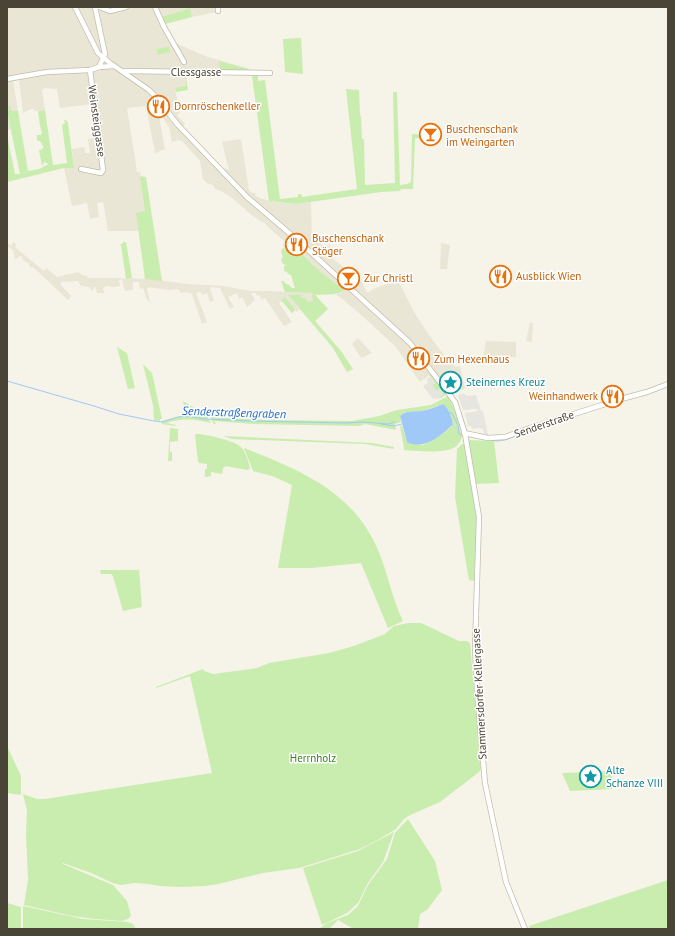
<svg xmlns="http://www.w3.org/2000/svg" width="675" height="936" viewBox="0 0 675 936" font-family="'PT Sans',sans-serif">
	<style>
		.residential { fill: #eae6d6 }
		.green { fill: #c9edae }
		.parking { fill: #e7e5e0 }
		.water { fill: #a0c9f7 }
		.lines { fill: none; stroke-linecap: round; stroke-linejoin: round }
		.stream { stroke: #a0c9f7; stroke-width: 1 }
		.minor-casing { stroke: #c2bdaa; stroke-width: 6 }
		.minor { stroke: #fff; stroke-width: 4.5 }
		.labels { text-anchor: middle; dominant-baseline: central; stroke-width: 3; stroke-linejoin: round; paint-order: stroke }
		.street-label { font-size: 11px; fill: #4a4436; stroke: #fff }
		.food-label { font-size: 11px; fill: #c56008; stroke: #fff; text-anchor: start }
		.culture-label { font-size: 11px; fill: #0d838f; stroke: #fff; text-anchor: start }
		.park-label { font-size: 11px; fill: #3c8223; stroke: #fff }
		.water-label { font-size: 12px; font-style: italic; fill: #246cc1; stroke: #fff }
	</style>
	<rect width="100%" height="100%" fill="#f6f3e8"/>
	<!-- residential -->
	<g class="residential">
		<path d="M7 7H221V11L192 17 190 8 161 17 173 42 208 57 249 69V71L189 70 185 76 186 86 175 89 180 113 177 115 185 124 183 126 224 170 225 168 229 170 222 142 241 139 249 190 252 193H256L255 195 260 198 274 202 296 204 311 202 312 242 321 243 322 246 330 245 331 257 362 282 365 289 368 293 373 289 398 280 414 312 427 332 448 361 452 360 455 367 460 366 465 389 447 393 431 374 420 382 396 347 359 313 336 294 345 291 339 285 329 279 315 267 293 243 285 239 288 249 285 250 283 246 284 241 266 225 265 223 260 221 248 212 231 197 221 191 215 189 213 185 207 183 203 179 200 161 182 141 178 140 172 142 169 127 158 111 165 149 155 153 146 106 127 108 136 165 137 172H140L145 204V212L138 231H108L103 202 97 203 99 217 90 219 87 203 72 206 64 168H74L72 149 84 147 85 153H90L88 139 98 137 93 104 60 108 57 89 45 88 42 90 45 110 34 111 33 108 23 113 19 80 13 81 18 111H12L10 106 9 111H7L11 129 7 130Z"/>
		<path d="M15 242 16 248 44 271 46 268 57 277 78 272 82 275 87 276 88 278H116L150 279 187 284 224 286 251 291H271L311 293 315 295 328 309 288 295 299 309 297 312 295 310 292 313 282 301 279 303 292 322 284 326 265 298 262 300 259 295 257 296 256 293H251L255 300 247 307 242 297 239 299 237 293 228 297 234 307 230 309 220 288 211 287 210 288 214 300 210 302 207 293 202 295 201 292 196 293 207 322 202 324 192 294 187 292 181 293 178 289 170 290 153 288 151 287 147 288 150 303 146 298 143 288 140 289 139 282H133V290L125 291 122 280H119L120 286 116 287H111L110 286H106L103 288 104 293H97L95 286 92 291 91 290 90 287 81 286 78 281 61 282V285L71 296 68 300 33 267 32 268 30 267 29 264 23 260 22 257 19 256 18 258 15 259 13 250 7 246V243L12 246V243Z"/>
		<path d="M441 243 450 245 447 269H440Z"/>
		<path d="M530 323H533L532 342 526 341Z"/>
		<path d="M358 338 372 353 361 358 352 344Z"/>
		<path d="M486 341 516 342V357L483 358Z"/>
	</g>
	<!-- green -->
	<g class="green">
		<path d="M190 8 192 17 165 24 161 17Z"/>
		<path d="M301 38 303 74 285 72 283 39Z"/>
		<path d="M169 47 170 52 158 55 156 49Z"/>
		<path d="M219 61 249 69V71L219 70Z"/>
		<path d="M185 76H186L188 90 176 92 175 88 186 86Z"/>
		<path d="M252 76H258V81L265 80 280 199 298 197V194H301L302 197 357 189 346 89 359 90 360 115 361 116 362 139H364L365 185 395 183 393 92H397L400 185 407 184 411 182 412 134 427 135V139L415 138 413 189H401L400 191 381 192 296 204 269 201Z"/>
		<path d="M8 106H10L12 111H18L28 171 33 170 34 172V169L35 170 39 169 49 164 44 162 42 166 39 150 43 149V146L40 141H37V135H41L42 132 40 126 38 111 45 110 53 165 67 163 62 125 65 123 64 120H66L68 123 74 168H64L7 182V135L15 174H20L7 111 9 110Z"/>
		<path d="M140 176 146 177 162 281 145 279 136 213 145 211Z"/>
		<path d="M286 238C296 246 304 256 313 265 321 272 329 279 338 285L339 282 343 283 348 288C339 296 326 294 315 295L328 309 315 321 341 351 353 369 347 372 333 348 288 295H301V298H305L308 302 313 301 312 295H314L311 293 285 292 281 281H284L285 283 289 285 292 288H295L291 275 288 274 287 272 284 271V266L287 265 283 264 281 260 283 257 281 252 282 249 284 248 285 250 288 249 285 239Z"/>
		<path d="M123 242H126L132 278 126 279 121 245 119 244H122Z"/>
		<path d="M285 297 295 310 292 313 281 300Z"/>
		<path d="M117 347 127 353 135 388 128 389Z"/>
		<path d="M143 364 152 373 162 419H160V421L154 420 153 405Z"/>
		<path d="M431 373 447 393 441 398 440 396 443 394 436 391 432 385 435 383 429 375Z"/>
		<path d="M448 396 455 410 462 437C461 441 458 445 455 447 445 454 416 451 404 450 404 442 401 435 400 426H402L407 442 423 445 444 433 453 425C452 417 449 409 443 404 436 406 428 410 421 411 414 412 405 410 400 416L401 422 395 424 396 430 365 424 359 426 253 424 214 421 216 424H214L210 417 268 420 352 421 379 416 397 410 431 405Z"/>
		<path d="M183 401 206 415 211 423C194 419 184 418 166 423L176 425 175 426 162 424V421L185 415Z"/>
		<path d="M170 428 178 429V441L170 442V452H172V461H168Z"/>
		<path d="M196 434C205 434 237 441 242 448 246 453 249 463 250 469L247 470 226 466 223 468 222 474 211 472V476L205 477V469H207V464L199 463 198 461 195 435Z"/>
		<path d="M223 436 372 443 394 447V449L365 444 232 439Z"/>
		<path d="M468 440 494 441 499 483 476 484Z"/>
		<path d="M462 444H464L477 520 474 581 469 580 455 497 457 449Z"/>
		<path d="M244 448C300 470 353 491 378 550 388 573 392 599 403 621L388 628 361 563 311 568H278L292 485 272 476 253 471Z"/>
		<path d="M139 570 142 607 123 611 113 576 111 574H101L100 570Z"/>
		<path d="M408 623H421L459 641H467L470 643 481 769 479 772 440 802 410 815 404 819 396 829 376 841 360 849 299 868 263 873 218 884 205 886 180 887 160 886 148 884 134 883 121 885 113 883 91 873 63 863V864L113 885 127 901 131 916 128 919 122 921 95 919 72 916 24 905 28 880 26 833 27 811 23 794 37 799H45L212 773 190 676 156 688V687L203 669 204 671 213 674 257 668 269 663 329 653 354 646 385 634 394 626Z"/>
		<path d="M7 746 21 776V795L7 793Z"/>
		<path d="M612 771V789L570 791 562 773Z"/>
		<path d="M408 819 435 861 442 890 427 910 420 914 418 929H354L338 920 329 929H319L327 923 348 915 358 906 368 885 387 859 395 833Z"/>
		<path d="M394 832 383 862 368 883 358 903 347 913 322 925 303 868 358 851Z"/>
		<path d="M668 880V929H530L529 926Z"/>
		<path d="M7 903 21 907V929H7Z"/>
		<path d="M23 906 83 919 128 922 133 924 136 929H23Z"/>
	</g>
	<!-- parking -->
	<g class="parking">
		<path d="M430 377 435 383 432 385 436 391 439 389 443 393 440 396 441 398 439 399 438 398 433 399 423 386 428 383 427 379Z"/>
		<path d="M465 394 466 396 476 395 481 411H483L488 435H485L482 428 472 429 471 426H468L465 413 478 411 477 409 463 410 458 395Z"/>
	</g>
	<!-- water -->
	<path class="water" d="M443 404C449 408 452 418 453 425L450 427C439 438 422 450 407 442L400 416C406 410 414 412 421 411 428 410 436 407 443 404Z"/>
	<g class="lines">
		<!-- stream -->
		<g class="stream">
			<path d="M7 381 94 406 119 414 154 421 162 422 178 417 187 416 205 419 252 421 346 423 363 422 388 424 395 422"/>
			<path d="M449 413H452L458 425 459 434 464 436"/>
			<path d="M461 413 466 429"/>
			<path d="M572 417 594 410"/>
			<path d="M381 424 394 426 402 424"/>
			<path d="M467 436 497 441 505 440 541 427"/>
		</g>
		<defs>
			<g id="minor">
				<path d="M75 7 98 53 110 63 149 90 155 96 178 125 247 197 295 238 410 343 455 402 465 434 479 517 475 648 477 691 485 783 506 882 525 929"/>
				<path d="M95 7 105 54 99 67"/>
				<path d="M99 7 110 11 126 7"/>
				<path d="M155 7 164 27 184 62"/>
				<path d="M218 7V11"/>
				<path d="M123 71 270 73"/>
				<path d="M7 79 47 72 90 70 99 67 114 66"/>
				<path d="M81 169 101 173 103 170 90 70"/>
				<path d="M464 433 488 438 505 437 530 428 621 399 647 392 668 384"/>
			</g>
		</defs>
		<!-- minor casing -->
		<use href="#minor" class="minor-casing"/>
		<!-- minor -->
		<use href="#minor" class="minor"/>
	</g>
	<!-- icons -->
	<defs>
		<symbol id="restaurant-ring" viewBox="-11 -11 22 22"><circle r="9.5" fill="#fff" stroke="#e8710a" stroke-width="1.5"/><path d="M-5-6h1v4h1v-4h1v4h1v-4h1v5L-1.5 .5V6h-2V.5L-5-1ZM5-6V6H3V1.5H1.5Q1.5-4 5-6Z" fill="#e8710a"/></symbol>
		<symbol id="bar-ring" viewBox="-11 -11 22 22"><circle r="9.5" fill="#fff" stroke="#e8710a" stroke-width="1.5"/><path d="M-6-5H6L.8 .8V4.5H3.5V6h-7V4.5H-.8V.8Z" fill="#e8710a"/></symbol>
		<symbol id="sight-ring" viewBox="-11 -11 22 22"><circle r="9.5" fill="#fff" stroke="#0f9aa8" stroke-width="1.5"/><path d="M0-6L1.8-2.2L6-1.7L2.9 1.2L3.7 5.4L0 3.3L-3.7 5.4L-2.9 1.2L-6-1.7L-1.8-2.2Z" fill="#0f9aa8"/></symbol>
	</defs>
	<g fill-rule="evenodd">
		<use href="#restaurant-ring" x="146" y="94" width="25" height="25"/>
		<use href="#bar-ring" x="418" y="122" width="25" height="25"/>
		<use href="#restaurant-ring" x="284" y="232" width="25" height="25"/>
		<use href="#restaurant-ring" x="488" y="264" width="25" height="25"/>
		<use href="#bar-ring" x="336" y="266" width="25" height="25"/>
		<use href="#restaurant-ring" x="406" y="346" width="25" height="25"/>
		<use href="#sight-ring" x="438" y="370" width="25" height="25"/>
		<use href="#restaurant-ring" x="600" y="384" width="25" height="25"/>
		<use href="#sight-ring" x="578" y="764" width="25" height="25"/>
	</g>
	<g class="labels">
		<!-- street labels -->
		<g class="street-label">
			<text x="196" y="72">Clessgasse</text>
			<text transform="translate(97 121) rotate(82)">Weinsteiggasse</text>
			<text transform="translate(544 424) rotate(-19)">Senderstraße</text>
			<text transform="translate(479 694) rotate(-93)">Stammersdorfer Kellergasse</text>
		</g>
		<!-- food labels -->
		<g class="food-label">
			<text x="174" y="106">Dornröschenkeller</text>
			<text x="446" y="129">Buschenschank<tspan x="446" dy="13">im Weingarten</tspan></text>
			<text x="312" y="238">Buschenschank<tspan x="312" dy="13">Stöger</tspan></text>
			<text x="516" y="276">Ausblick Wien</text>
			<text x="364" y="278">Zur Christl</text>
			<text x="434" y="359">Zum Hexenhaus</text>
			<text x="598" y="396" text-anchor="end">Weinhandwerk</text>
		</g>
		<!-- culture labels -->
		<g class="culture-label">
			<text x="466" y="382">Steinernes Kreuz</text>
			<text x="606" y="770">Alte<tspan x="606" dy="13">Schanze VIII</tspan></text>
		</g>
		<!-- park labels -->
		<g class="park-label">
			<text x="313" y="758">Herrnholz</text>
		</g>
		<!-- water labels -->
		<g class="water-label">
			<text transform="translate(234 412) rotate(2)">Senderstraßengraben</text>
		</g>
	</g>
	<!-- border -->
	<rect width="675" height="936" fill="none" stroke="#4a4436" stroke-width="16"/>
</svg>
